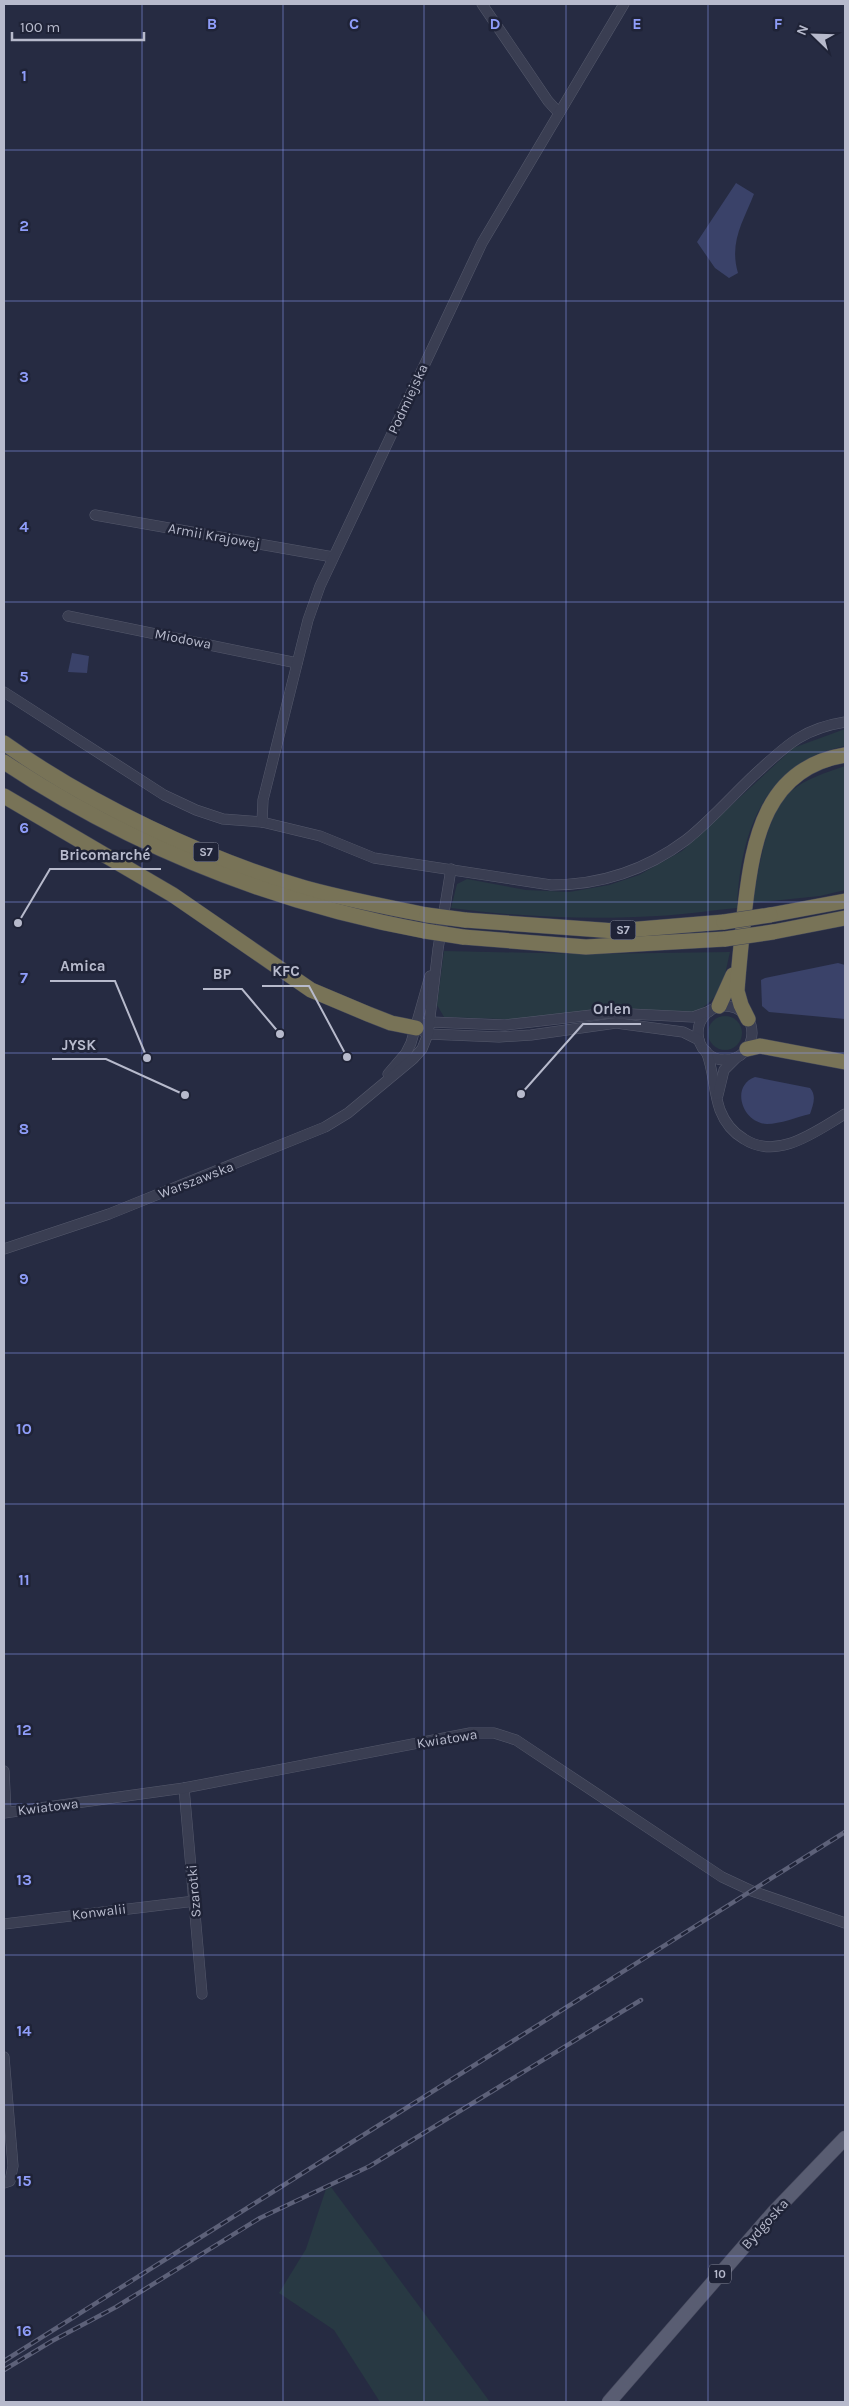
<svg xmlns="http://www.w3.org/2000/svg" width="849" height="2406" viewBox="0 0 849 2406" font-family="Karla,sans-serif">
	<style>
		.green { fill: #283943 }
		.water { fill: #3a4269 }
		.lines { fill: none; stroke-linecap: round; stroke-linejoin: round }
		.minor-casing { stroke: #55596c; stroke-width: 11 }
		.major-casing { stroke: #44475b; stroke-width: 15 }
		.highway-casing { stroke: #424659; stroke-width: 16 }
		.minor { stroke: #3a3e52; stroke-width: 10 }
		.major { stroke: #595d72; stroke-width: 14 }
		.highway { stroke: #787357; stroke-width: 15 }
		.rail-casing { stroke: #5d6179; stroke-width: 4.5 }
		.rail { stroke: #1f2337; stroke-width: 2.5; stroke-dasharray: 8; stroke-linecap: butt }
		.highway-bridge-casing { stroke: #424659; stroke-width: 16; stroke-linecap: butt }
		.highway-bridge { stroke: #787357; stroke-width: 15 }
		.grid { fill: none; stroke: #8f9df9; stroke-width: 1; stroke-opacity: 0.55 }
		.labels { text-anchor: middle; dominant-baseline: central; stroke-width: 5; stroke-linejoin: round; paint-order: stroke }
		.shield { fill: #1f2337; stroke: #898d9f; stroke-width: 1 }
		.shield-label { font-size: 12px; font-weight: bold; fill: #b7bacc }
		.street-label { font-size: 14px; fill: #b7bacc; stroke: #1f2337 }
		.grid-label { font-size: 16px; text-anchor: middle; font-weight: bold; fill: #8f9df9; stroke: #1f2337; stroke-width: 5; stroke-linejoin: round; paint-order: stroke }
		.leader { fill: none; stroke: #b7bacc; stroke-width: 2 }
		.callout-dot { fill: #b7bacc; stroke: #1f2337; stroke-width: 2 }
		.callout-label { font-size: 15px; text-anchor: middle; font-weight: bold; fill: #b7bacc; stroke: #1f2337; stroke-width: 5; stroke-linejoin: round; paint-order: stroke }
	</style>
	<rect width="100%" height="100%" fill="#262b42"/>
	<!-- green -->
	<g class="green">
		<path d="M845 729V746C764 762 740 833 737 908 711 910 684 915 657 916 589 920 519 917 451 908L457 884 467 879 526 890 569 892 609 885 639 875 682 851 793 748Z"/>
		<path d="M845 766V890L820 896 752 903C759 871 765 816 790 792 806 778 826 773 845 766Z"/>
		<path d="M444 951 585 954 730 952C723 983 723 997 694 1013L529 1020 444 1017 437 1005Z"/>
		<circle cx="725" cy="1033" r="17"/>
		<path d="M328 2183 490 2402H380L334 2330 279 2293 306 2249Z"/>
	</g>
	<!-- water -->
	<g class="water">
		<path d="M736 183 754 194C743 222 729 242 738 273L729 278 715 268 697 242Z"/>
		<path d="M72 653 89 656 87 673 68 672Z"/>
		<path d="M838 963 845 965V1019L769 1012 762 1006 761 980 765 978Z"/>
		<path d="M755 1077 810 1088C817 1096 813 1105 810 1114 797 1117 780 1124 767 1124 742 1123 730 1086 755 1077Z"/>
	</g>
	<g class="lines">
		<defs>
			<g id="minor">
				<path d="M482 4 548 101 559 113"/>
				<path d="M95 515 333 557"/>
				<path d="M68 616 297 663"/>
				<path d="M4 692 164 795 196 810 223 819 262 822 320 836 374 858 551 885C600 885 646 870 686 840 709 822 730 798 752 777 784 748 800 729 845 722"/>
				<path d="M262 822 263 800 308 620 320 586 482 243 624 4"/>
				<circle cx="725" cy="1033" r="27"/>
				<path d="M425 1024 431 1022 505 1025 609 1013 693 1017 710 1011"/>
				<path d="M424 1032 428 1034 499 1037 531 1035 616 1023 683 1032 699 1040"/>
				<path d="M706 1051C714 1071 713 1090 720 1110 725 1123 732 1132 744 1139 778 1161 816 1131 845 1114"/>
				<path d="M388 1074 406 1053 411 1043 430 976"/>
				<path d="M718 1095 724 1070 736 1058"/>
				<path d="M4 1249 109 1214 325 1127 348 1113 413 1059 422 1049 428 1034 438 949 451 869"/>
				<path d="M4 1771 6 1812"/>
				<path d="M184 1788 202 1994"/>
				<path d="M4 1813 184 1788 470 1733H494L516 1740 722 1877 752 1891 845 1923"/>
				<path d="M4 1924 195 1901"/>
				<path d="M4 2057 13 2166 10 2181 4 2183"/>
			</g>
			<path id="major" d="M609 2402 774 2212 845 2138"/>
			<g id="highway">
				<path d="M4 743C88 803 205 859 305 888 345 899 386 907 427 915"/>
				<path d="M4 762C134 848 272 903 425 931"/>
				<path d="M4 796 173 895 311 990 368 1014 391 1023 416 1028"/>
				<path d="M770 915 845 901"/>
				<path d="M465 920 615 931 724 922"/>
				<path d="M773 932 845 918"/>
				<path d="M463 937 586 947 725 939"/>
				<path d="M719 1006 733 975"/>
				<path d="M748 1019 741 1005 737 991C739 963 742 935 745 907 753 840 765 768 845 755"/>
				<path d="M747 1049 760 1046 845 1062"/>
			</g>
		</defs>
		<!-- minor casing -->
		<use href="#minor" class="minor-casing"/>
		<!-- major casing -->
		<use href="#major" class="major-casing"/>
		<!-- highway casing -->
		<use href="#highway" class="highway-casing"/>
		<!-- minor -->
		<use href="#minor" class="minor"/>
		<!-- major -->
		<use href="#major" class="major"/>
		<!-- highway -->
		<use href="#highway" class="highway"/>
		<defs>
			<g id="rail">
				<path d="M4 2361 845 1832"/>
				<path d="M4 2370 52 2341 116 2307 260 2218 370 2166 641 2000"/>
			</g>
		</defs>
		<!-- rail casing -->
		<use href="#rail" class="rail-casing"/>
		<!-- rail -->
		<use href="#rail" class="rail"/>
		<defs>
			<g id="highway-bridge">
				<path d="M427 915 465 920"/>
				<path d="M724 922 770 915"/>
				<path d="M425 931 463 937"/>
				<path d="M725 939 773 932"/>
			</g>
		</defs>
		<!-- highway-bridge casing -->
		<use href="#highway-bridge" class="highway-bridge-casing"/>
		<!-- highway-bridge -->
		<use href="#highway-bridge" class="highway-bridge"/>
	</g>
	<!-- grid -->
	<path class="grid" d="M142 4V2402M283 4V2402M424 4V2402M566 4V2402M708 4V2402M4 150H845M4 301H845M4 451H845M4 602H845M4 752H845M4 902H845M4 1053H845M4 1203H845M4 1353H845M4 1504H845M4 1654H845M4 1804H845M4 1955H845M4 2105H845M4 2256H845"/>
	<g class="labels">
		<!-- shield labels -->
		<g class="shield">
			<rect x="193.5" y="842.5" width="25" height="19" rx="4"/>
			<rect x="610.5" y="920.5" width="25" height="19" rx="4"/>
			<rect x="709" y="2264.5" width="22" height="19" rx="4"/>
		</g>
		<g class="shield-label">
			<text x="206" y="852">S7</text>
			<text x="623" y="930">S7</text>
			<text x="720" y="2274">10</text>
		</g>
		<!-- street labels -->
		<g class="street-label">
			<text transform="translate(408 399) rotate(-65)">Podmiejska</text>
			<text transform="translate(214 536) rotate(10)">Armii Krajowej</text>
			<text transform="translate(183 639) rotate(11)">Miodowa</text>
			<text transform="translate(196 1180) rotate(-21)">Warszawska</text>
			<text transform="translate(447 1739) rotate(-9)">Kwiatowa</text>
			<text transform="translate(48 1807) rotate(-7)">Kwiatowa</text>
			<text transform="translate(194 1891) rotate(-95)">Szarotki</text>
			<text transform="translate(99 1912) rotate(-7)">Konwalii</text>
			<text transform="translate(765 2224) rotate(-48)">Bydgoska</text>
		</g>
	</g>
	<g class="grid-label">
		<text x="212" y="29">B</text>
		<text x="354" y="29">C</text>
		<text x="495" y="29">D</text>
		<text x="637" y="29">E</text>
		<text x="778" y="29">F</text>
		<text x="24" y="81">1</text>
		<text x="24" y="231">2</text>
		<text x="24" y="382">3</text>
		<text x="24" y="532">4</text>
		<text x="24" y="682">5</text>
		<text x="24" y="833">6</text>
		<text x="24" y="983">7</text>
		<text x="24" y="1134">8</text>
		<text x="24" y="1284">9</text>
		<text x="24" y="1434">10</text>
		<text x="24" y="1585">11</text>
		<text x="24" y="1735">12</text>
		<text x="24" y="1885">13</text>
		<text x="24" y="2036">14</text>
		<text x="24" y="2186">15</text>
		<text x="24" y="2336">16</text>
	</g>
	<!-- callouts -->
	<path class="leader" d="M18 923L50 869H161M147 1058L115 981H50M347 1057L309 986H262M280 1034L242 989H203M521 1094L583 1024H641M185 1095L106 1059H52"/>
	<g class="callout-dot">
		<circle cx="18" cy="923" r="5"/>
		<circle cx="147" cy="1058" r="5"/>
		<circle cx="347" cy="1057" r="5"/>
		<circle cx="280" cy="1034" r="5"/>
		<circle cx="521" cy="1094" r="5"/>
		<circle cx="185" cy="1095" r="5"/>
	</g>
	<g class="callout-label">
		<text x="105" y="860">Bricomarché</text>
		<text x="83" y="971">Amica</text>
		<text x="286" y="976">KFC</text>
		<text x="222" y="979">BP</text>
		<text x="612" y="1014">Orlen</text>
		<text x="79" y="1050">JYSK</text>
	</g>
	<!-- border -->
	<rect width="849" height="2406" fill="none" stroke="#b7bacc" stroke-width="10"/>
	<!-- north arrow -->
	<g transform="translate(814 35) rotate(293)" stroke="#1f2337" stroke-width="4" paint-order="stroke">
	<path d="M0-4L9 19L0 12L-9 19Z" fill="#b7bacc"/>
	<text y="-8" font-size="14" font-weight="bold" text-anchor="middle" fill="#b7bacc">N</text>
	</g>
	<!-- scale -->
	<path d="M12 32v8h132v-8" fill="none" stroke="#b7bacc" stroke-width="2.5"/>
	<text x="20" y="32" font-size="15" fill="#b7bacc" stroke="#1f2337" stroke-width="4" paint-order="stroke">100 m</text>
</svg>
